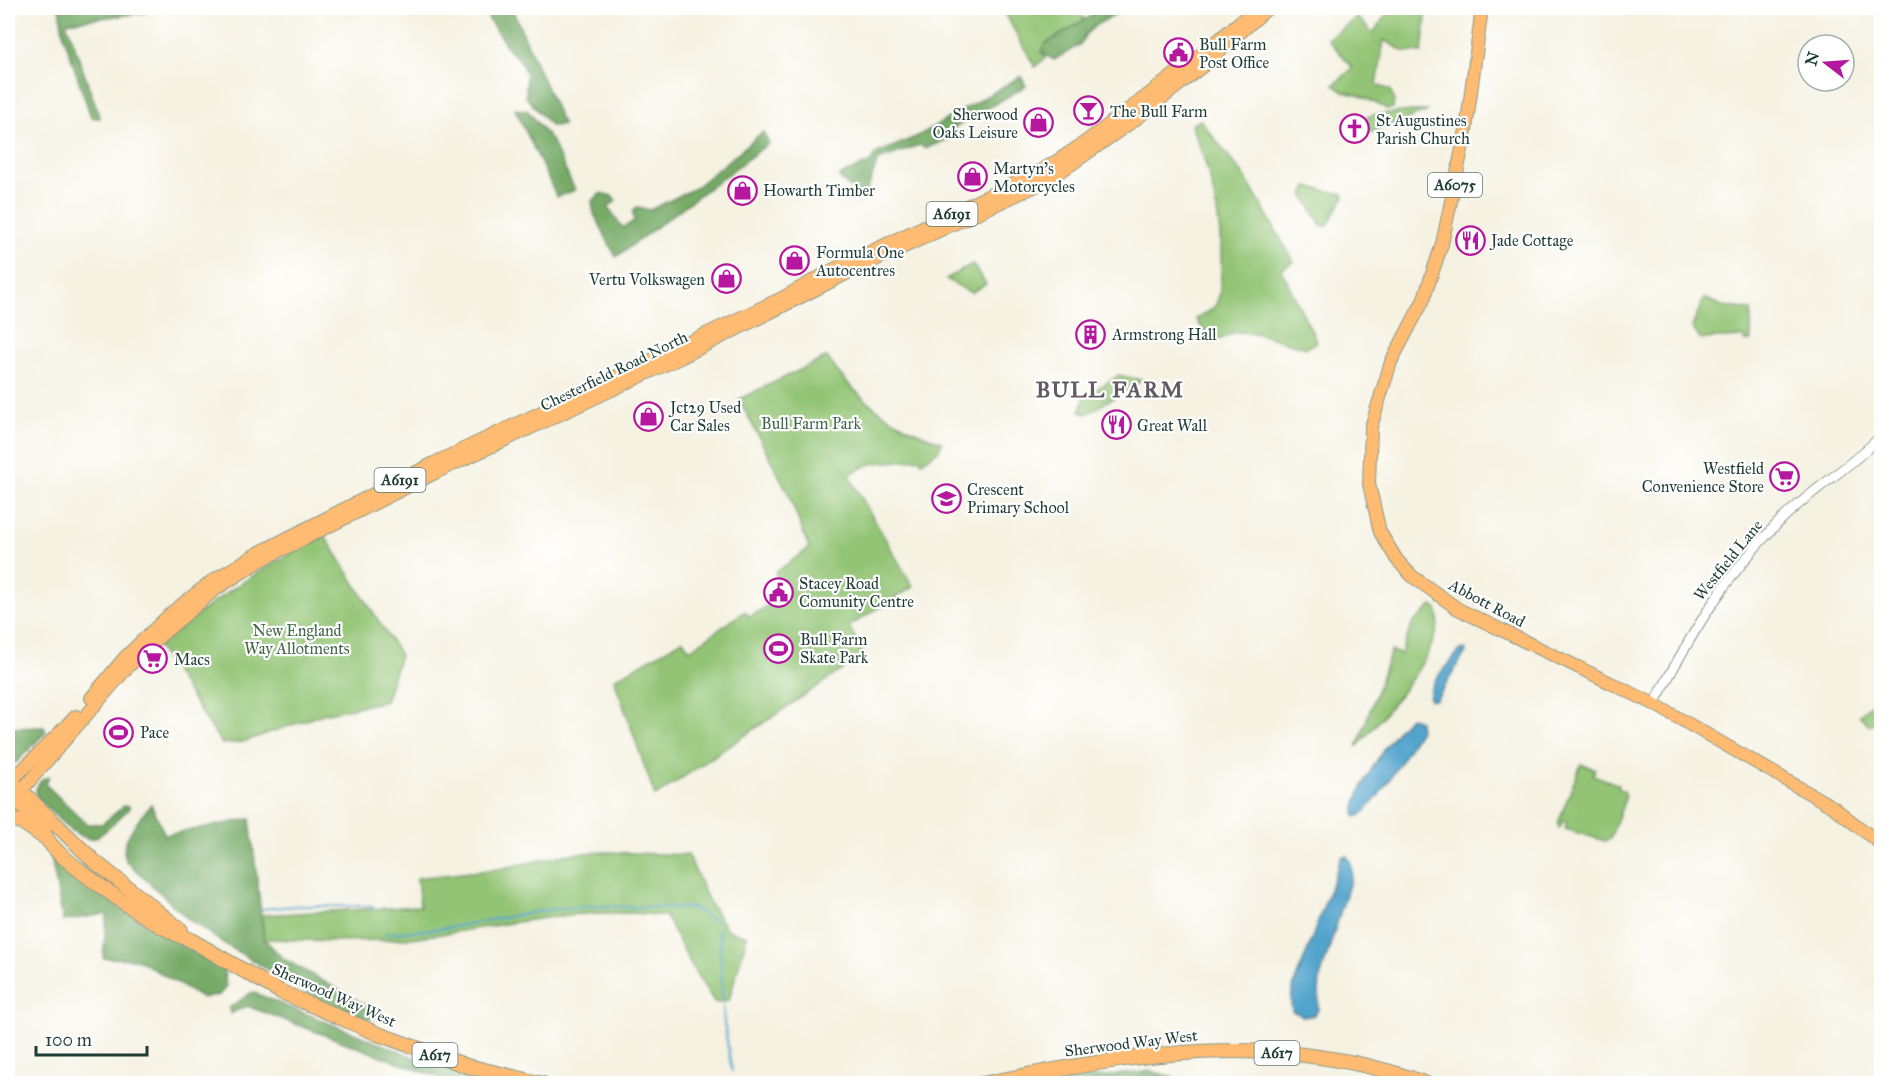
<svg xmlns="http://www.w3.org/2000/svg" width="1889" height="1091" viewBox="0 0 1889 1091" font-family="'IM FELL Great Primer',serif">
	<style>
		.green { fill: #93c475; stroke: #598054; stroke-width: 1.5 }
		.forest { fill: #76aa66; stroke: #4a744d; stroke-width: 1.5 }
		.water { fill: #52a4cd; stroke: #387080; stroke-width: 1.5 }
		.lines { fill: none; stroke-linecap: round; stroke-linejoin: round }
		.stream { stroke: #52a4cd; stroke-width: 2 }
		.minor-casing { stroke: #8a988b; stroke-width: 11 }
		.major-casing { stroke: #8a988b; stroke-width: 14 }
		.highway-casing { stroke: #8a988b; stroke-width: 16 }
		.minor { stroke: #fff; stroke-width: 9 }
		.major { stroke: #febb71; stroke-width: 12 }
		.highway { stroke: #febb71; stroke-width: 14 }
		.labels { text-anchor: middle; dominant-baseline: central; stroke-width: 4.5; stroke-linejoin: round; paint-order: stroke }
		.shield { fill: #fff; stroke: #627771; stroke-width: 1.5 }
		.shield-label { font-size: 15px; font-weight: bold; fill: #1f3d34 }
		.poi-label { font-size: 16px; fill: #1f3d34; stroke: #fff; text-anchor: start }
		.street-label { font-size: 16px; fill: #1f3d34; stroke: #fff }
		.park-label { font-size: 16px; fill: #426648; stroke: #fff }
		.district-label { font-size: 22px; font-weight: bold; letter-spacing: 1.5px; fill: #625b63; stroke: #fff }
	</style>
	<rect width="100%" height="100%" fill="#fff"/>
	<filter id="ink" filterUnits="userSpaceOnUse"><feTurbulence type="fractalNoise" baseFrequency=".0167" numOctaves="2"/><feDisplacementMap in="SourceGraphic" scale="12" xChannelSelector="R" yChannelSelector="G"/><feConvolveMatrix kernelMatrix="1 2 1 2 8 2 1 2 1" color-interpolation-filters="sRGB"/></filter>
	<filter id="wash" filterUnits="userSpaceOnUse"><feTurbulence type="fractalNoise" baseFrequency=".008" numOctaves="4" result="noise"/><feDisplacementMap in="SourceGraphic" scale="24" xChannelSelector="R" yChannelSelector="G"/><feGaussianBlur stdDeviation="1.35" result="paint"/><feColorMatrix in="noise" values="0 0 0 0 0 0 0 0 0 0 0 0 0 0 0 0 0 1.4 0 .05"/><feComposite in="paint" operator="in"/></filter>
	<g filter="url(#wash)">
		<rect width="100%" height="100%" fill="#f5f2e2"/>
		<!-- green -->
		<g class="green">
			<path d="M1002 8H1076L1085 20 1045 44 1041 52 1046 57 1035 67Z"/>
			<path d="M1391 8H1427L1422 53 1403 51 1384 40 1377 85 1390 90 1394 99 1393 108 1387 109 1361 96 1344 92 1334 85 1353 68 1328 39 1357 17 1373 33Z"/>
			<path d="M1412 111H1428L1369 133 1368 123 1365 124 1363 119 1373 115Z"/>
			<path d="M1200 120 1245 177 1294 262 1281 269 1317 342 1306 348 1255 333 1236 332 1212 343 1196 319C1202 315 1212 311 1215 306 1221 297 1220 285 1221 274 1223 222 1212 173 1191 125Z"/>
			<path d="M1307 187 1343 194 1344 197 1327 226 1321 225 1303 194Z"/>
			<path d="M972 264 986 284 971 293 946 279Z"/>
			<path d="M1704 298 1722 306 1751 310V341H1745L1744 337 1700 339 1692 327Z"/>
			<path d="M827 357C854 398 895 426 942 442L938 451 922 462 919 458C891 465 874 456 849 476L913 587 849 626 864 655 655 796 614 679 683 640 690 650 745 611 749 617 775 601 777 604 789 595 775 573 809 548 788 493 739 399Z"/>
			<path d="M1119 375 1142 380 1087 414 1080 412 1085 396Z"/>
			<path d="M325 536 400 655 385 701 323 714 243 742 222 744 158 647C209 601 263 566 325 536Z"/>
			<path d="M1432 606 1437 609C1450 645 1379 719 1357 747L1391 651 1401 654 1412 624Z"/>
			<path d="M1881 695V727L1873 722 1870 726 1859 715Z"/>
			<path d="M1581 764 1595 769 1593 775 1619 785 1618 788 1624 791 1626 796 1610 839 1605 841 1565 829 1567 823 1563 821 1559 828 1558 823Z"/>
			<path d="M603 852 688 855 709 902 727 930 747 936 729 1000 715 1003 697 975 665 916C582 904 502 927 420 937 368 943 316 940 264 939L262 915 420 906 417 878 499 869 569 854Z"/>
		</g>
		<!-- forest -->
		<g class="forest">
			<path d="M59 8H153L145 13 66 22 100 118 91 117 64 37Z"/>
			<path d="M486 8H512L563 125 551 126 526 97V75L520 60 509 50 489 20Z"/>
			<path d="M1103 8H1126L1096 25 1085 35 1081 44 1054 60 1041 52 1045 44Z"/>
			<path d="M1021 76 1026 86 952 129 957 135 925 149 920 145 878 160 864 199 841 180 839 176 871 162 875 154 918 136Z"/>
			<path d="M515 109 528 111 551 140 575 190 557 197Z"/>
			<path d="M763 132 769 143 616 257 594 214 592 201 601 193 612 196 616 201 608 207 623 228 634 221 633 211 637 207 650 210 695 188Z"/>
			<path d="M44 727 46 732 17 762 8 767V728Z"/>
			<path d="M49 777 45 784 87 824H102L124 806H129V809C119 817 109 830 97 837 81 847 47 808 36 796 35 787 40 778 49 777Z"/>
			<path d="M151 804 165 835 250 819 264 939 284 959 383 1015 369 1019 315 998 225 944 188 919 126 861C118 840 139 821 151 804Z"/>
			<path d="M51 857 115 905 224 970 226 987 219 995 201 998 137 959 103 958 107 914 63 921Z"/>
			<path d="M252 992 421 1060 508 1083H453L247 1006 230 1014 229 1008Z"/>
			<path d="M1151 1071 1172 1077 1171 1083H1136L1135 1081 1043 1083Z"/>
		</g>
		<!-- water -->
		<g class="water">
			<path d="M1465 649 1466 652 1436 700H1430C1426 684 1450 663 1460 650Z"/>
			<path d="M1411 717 1419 721 1420 730C1409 747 1373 813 1356 817 1346 803 1396 725 1411 717Z"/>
			<path d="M1347 856 1351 863 1352 875 1320 978 1318 1010 1314 1015 1305 1017 1292 1011C1288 990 1299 973 1306 954 1318 921 1330 889 1341 857Z"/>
		</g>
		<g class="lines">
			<!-- stream -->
			<g class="stream">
				<path d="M261 909 297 906H372V910"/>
				<path d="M719 928 724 1023 732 1071"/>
				<path d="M385 934 447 928 547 910 592 906 693 908 718 923"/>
			</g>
		</g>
	</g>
	<g filter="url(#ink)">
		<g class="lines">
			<defs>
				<path id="minor" d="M1654 704C1689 638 1724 577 1777 524 1809 491 1850 468 1882 435"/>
				<g id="major">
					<path d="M1482 8 1466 130 1442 244 1423 301 1391 362 1371 427 1369 484 1380 532 1397 560 1412 576 1458 609 1654 704 1833 807 1882 845"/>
					<path d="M91 698 125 657 172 612 212 581 258 553 434 463 782 298 830 271 1036 173C1083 147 1123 113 1166 81 1197 58 1227 34 1255 8"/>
					<path d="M11 781 76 716"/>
					<path d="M21 791 128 667 150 645 216 589 260 561 435 473 682 357 854 270 1034 187 1069 166 1136 119 1203 66 1268 8"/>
				</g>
				<g id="highway">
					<path d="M8 784 11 781 94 861 181 930"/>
					<path d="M8 793C20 803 33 816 43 830 45 833 46 838 49 842 66 865 162 932 189 939L279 991 378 1034 467 1066 543 1084"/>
					<path d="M8 818 23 823 42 836"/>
					<path d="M982 1084C1132 1054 1277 1028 1427 1084"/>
				</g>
			</defs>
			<!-- minor casing -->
			<use href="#minor" class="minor-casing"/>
			<!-- major casing -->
			<use href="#major" class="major-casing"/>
			<!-- highway casing -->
			<use href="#highway" class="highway-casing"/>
			<!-- minor -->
			<use href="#minor" class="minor"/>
			<!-- major -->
			<use href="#major" class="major"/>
			<!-- highway -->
			<use href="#highway" class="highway"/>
		</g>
	</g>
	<!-- icons -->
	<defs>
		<symbol id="civic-ring" viewBox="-11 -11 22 22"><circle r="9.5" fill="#fff" stroke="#b5179e" stroke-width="1.5"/><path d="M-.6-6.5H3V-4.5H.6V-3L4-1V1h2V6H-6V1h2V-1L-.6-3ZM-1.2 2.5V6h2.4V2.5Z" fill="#b5179e"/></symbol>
		<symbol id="bar-ring" viewBox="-11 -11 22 22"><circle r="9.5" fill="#fff" stroke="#b5179e" stroke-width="1.5"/><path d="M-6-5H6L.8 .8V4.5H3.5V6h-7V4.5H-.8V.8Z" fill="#b5179e"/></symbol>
		<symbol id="shop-ring" viewBox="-11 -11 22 22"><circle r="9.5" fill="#fff" stroke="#b5179e" stroke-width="1.5"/><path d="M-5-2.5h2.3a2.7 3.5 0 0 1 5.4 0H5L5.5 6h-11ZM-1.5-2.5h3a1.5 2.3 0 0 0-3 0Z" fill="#b5179e"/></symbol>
		<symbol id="church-ring" viewBox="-11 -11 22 22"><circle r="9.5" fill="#fff" stroke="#b5179e" stroke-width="1.5"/><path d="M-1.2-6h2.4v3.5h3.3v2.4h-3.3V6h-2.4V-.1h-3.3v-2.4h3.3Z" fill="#b5179e"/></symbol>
		<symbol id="restaurant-ring" viewBox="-11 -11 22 22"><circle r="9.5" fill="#fff" stroke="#b5179e" stroke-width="1.5"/><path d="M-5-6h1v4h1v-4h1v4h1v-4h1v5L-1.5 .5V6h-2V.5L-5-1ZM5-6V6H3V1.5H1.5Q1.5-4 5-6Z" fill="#b5179e"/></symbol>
		<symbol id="building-ring" viewBox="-11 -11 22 22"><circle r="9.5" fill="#fff" stroke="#b5179e" stroke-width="1.5"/><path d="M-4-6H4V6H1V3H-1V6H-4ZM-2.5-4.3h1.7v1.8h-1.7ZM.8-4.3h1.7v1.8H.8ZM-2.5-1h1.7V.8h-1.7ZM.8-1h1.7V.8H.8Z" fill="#b5179e"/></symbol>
		<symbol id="supermarket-ring" viewBox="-11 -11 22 22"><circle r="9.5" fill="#fff" stroke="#b5179e" stroke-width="1.5"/><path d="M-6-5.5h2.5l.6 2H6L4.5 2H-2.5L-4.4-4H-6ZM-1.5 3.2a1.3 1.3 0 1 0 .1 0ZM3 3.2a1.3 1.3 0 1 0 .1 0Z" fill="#b5179e"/></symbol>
		<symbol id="school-ring" viewBox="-11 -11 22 22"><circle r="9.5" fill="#fff" stroke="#b5179e" stroke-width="1.5"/><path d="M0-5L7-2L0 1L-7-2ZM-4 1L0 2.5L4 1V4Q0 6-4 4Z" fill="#b5179e"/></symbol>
		<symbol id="stadium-ring" viewBox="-11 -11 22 22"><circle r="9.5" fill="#fff" stroke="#b5179e" stroke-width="1.5"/><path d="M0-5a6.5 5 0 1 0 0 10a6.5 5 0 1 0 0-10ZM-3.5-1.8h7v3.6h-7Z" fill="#b5179e"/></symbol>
	</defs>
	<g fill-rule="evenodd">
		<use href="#civic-ring" x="1162" y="36" width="33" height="33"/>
		<use href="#bar-ring" x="1072" y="94" width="33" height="33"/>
		<use href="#shop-ring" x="1022" y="106" width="33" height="33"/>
		<use href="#church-ring" x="1338" y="112" width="33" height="33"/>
		<use href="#shop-ring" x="956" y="160" width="33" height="33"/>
		<use href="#shop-ring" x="726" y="174" width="33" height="33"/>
		<use href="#restaurant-ring" x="1454" y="224" width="33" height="33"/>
		<use href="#shop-ring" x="778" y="244" width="33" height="33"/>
		<use href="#shop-ring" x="710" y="262" width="33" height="33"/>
		<use href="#building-ring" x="1074" y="318" width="33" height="33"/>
		<use href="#shop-ring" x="632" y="400" width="33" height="33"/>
		<use href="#restaurant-ring" x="1100" y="408" width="33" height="33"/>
		<use href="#supermarket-ring" x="1768" y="460" width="33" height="33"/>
		<use href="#school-ring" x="930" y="482" width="33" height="33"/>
		<use href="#civic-ring" x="762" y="576" width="33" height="33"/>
		<use href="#stadium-ring" x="762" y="632" width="33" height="33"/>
		<use href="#supermarket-ring" x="136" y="642" width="33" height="33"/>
		<use href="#stadium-ring" x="102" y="716" width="33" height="33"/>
	</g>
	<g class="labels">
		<!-- shield labels -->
		<g class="shield">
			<rect x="1428" y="173" width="54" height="24" rx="4.5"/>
			<rect x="926.5" y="202" width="51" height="24" rx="4.5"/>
			<rect x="374.5" y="468" width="51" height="24" rx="4.5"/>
			<rect x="1254.5" y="1041" width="45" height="24" rx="4.5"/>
			<rect x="412.5" y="1043" width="45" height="24" rx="4.5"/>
		</g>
		<g class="shield-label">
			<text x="1455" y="185">A6075</text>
			<text x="952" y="214">A6191</text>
			<text x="400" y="480">A6191</text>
			<text x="1277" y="1053">A617</text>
			<text x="435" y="1055">A617</text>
		</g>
		<!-- poi labels -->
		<g class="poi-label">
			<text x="1199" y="44">Bull Farm<tspan x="1199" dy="18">Post Office</tspan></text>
			<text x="1110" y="111">The Bull Farm</text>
			<text x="1018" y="114" text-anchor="end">Sherwood<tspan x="1018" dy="18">Oaks Leisure</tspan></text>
			<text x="1376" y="120">St Augustines<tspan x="1376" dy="18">Parish Church</tspan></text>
			<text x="993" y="168">Martyn's<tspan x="993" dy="18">Motorcycles</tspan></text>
			<text x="763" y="190">Howarth Timber</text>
			<text x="1491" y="240">Jade Cottage</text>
			<text x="816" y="252">Formula One<tspan x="816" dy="18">Autocentres</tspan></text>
			<text x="705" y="279" text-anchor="end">Vertu Volkswagen</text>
			<text x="1112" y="334">Armstrong Hall</text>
			<text x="670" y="407">Jct29 Used<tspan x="670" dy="18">Car Sales</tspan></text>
			<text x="1137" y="425">Great Wall</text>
			<text x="1764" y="468" text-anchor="end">Westfield<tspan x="1764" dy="18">Convenience Store</tspan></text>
			<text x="967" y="489">Crescent<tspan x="967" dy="18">Primary School</tspan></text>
			<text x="799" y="583">Stacey Road<tspan x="799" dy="18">Comunity Centre</tspan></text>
			<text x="800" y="639">Bull Farm<tspan x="800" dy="18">Skate Park</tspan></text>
			<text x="174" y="659">Macs</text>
			<text x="140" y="732">Pace</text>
		</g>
		<!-- street labels -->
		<g class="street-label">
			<text transform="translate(614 371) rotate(-26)">Chesterfield Road North</text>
			<text transform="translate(1728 560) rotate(-51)">Westfield Lane</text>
			<text transform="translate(1487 603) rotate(28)">Abbott Road</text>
			<text transform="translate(334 995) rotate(24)">Sherwood Way West</text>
			<text transform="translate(1131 1043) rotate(-7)">Sherwood Way West</text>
		</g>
		<!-- park labels -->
		<g class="park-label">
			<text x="811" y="423">Bull Farm Park</text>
			<text x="297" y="630">New England<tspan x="297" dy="18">Way Allotments</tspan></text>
		</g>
		<!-- district labels -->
		<g class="district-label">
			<text x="1110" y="389">BULL FARM</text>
		</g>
	</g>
	<!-- margin -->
	<rect width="1889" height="1091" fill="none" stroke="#fff" stroke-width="30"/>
	<!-- north arrow -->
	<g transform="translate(1826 63) rotate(287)"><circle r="28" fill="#ffffff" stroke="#a5b1ae" stroke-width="1.5"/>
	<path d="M0-4.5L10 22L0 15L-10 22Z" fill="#b5179e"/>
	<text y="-9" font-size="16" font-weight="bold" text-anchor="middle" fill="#1f3d34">N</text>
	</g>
	<!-- scale -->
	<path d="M36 1046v9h111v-9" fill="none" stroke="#1f3d34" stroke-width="3"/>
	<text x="45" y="1046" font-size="18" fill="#1f3d34" stroke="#ffffff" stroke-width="4.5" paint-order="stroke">100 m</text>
</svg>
